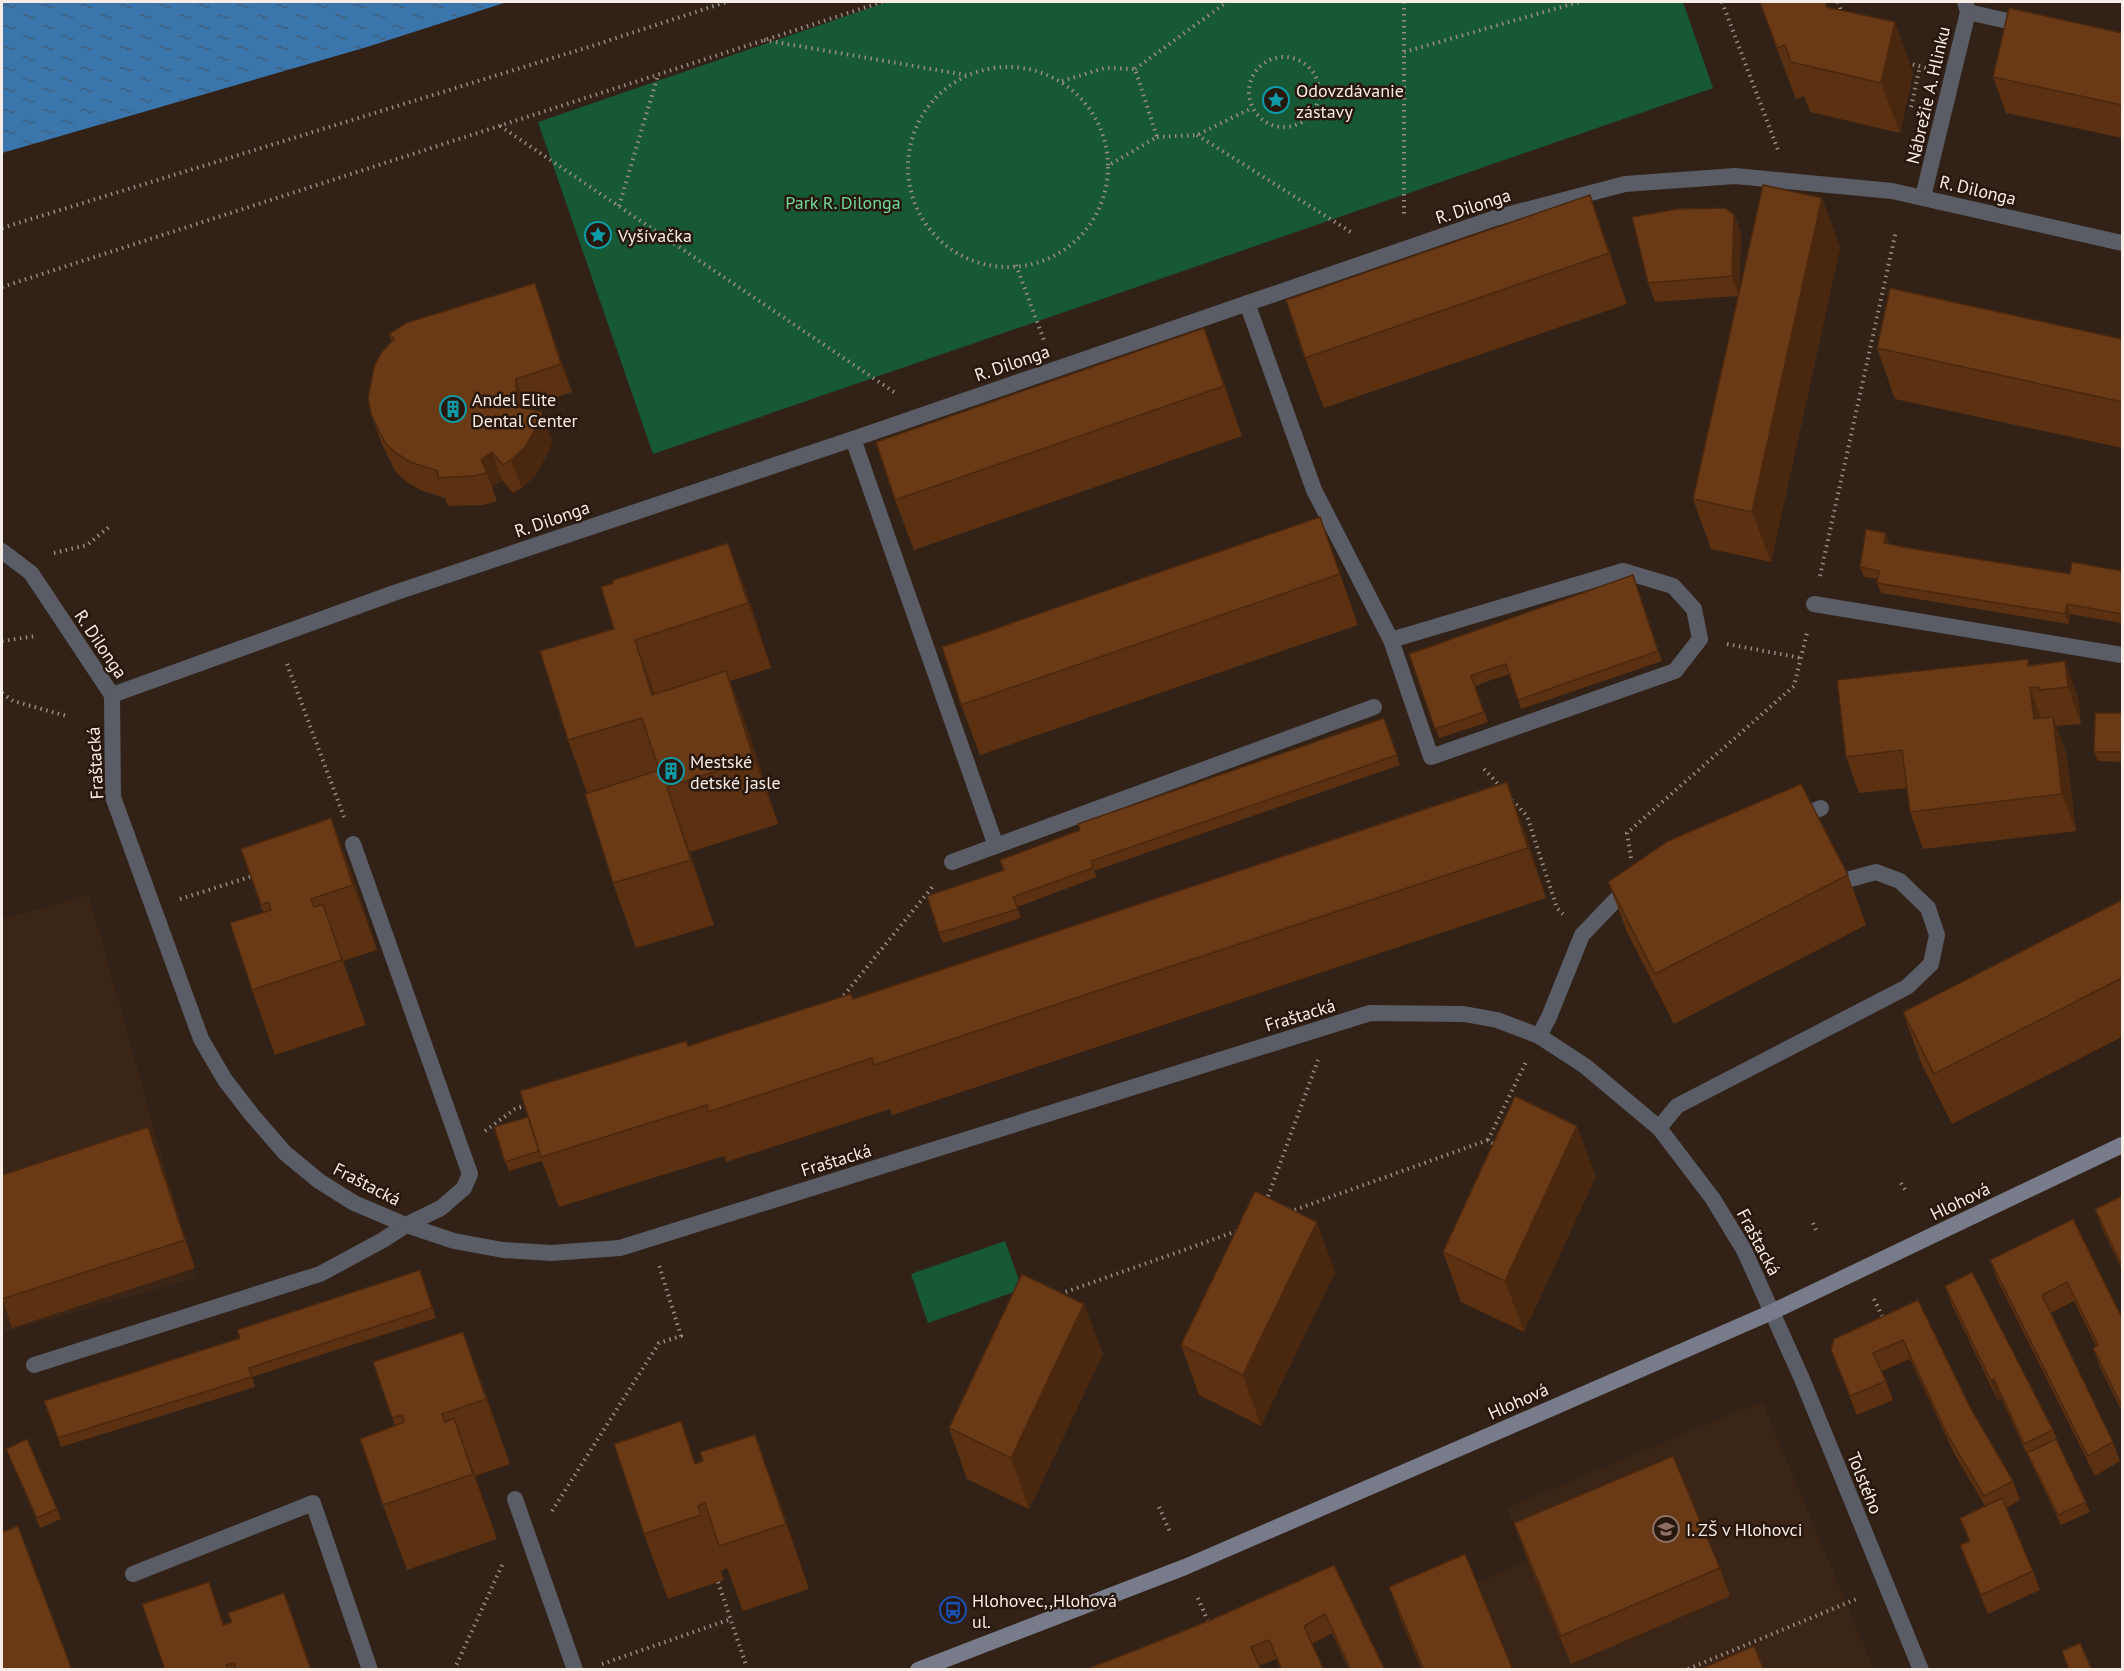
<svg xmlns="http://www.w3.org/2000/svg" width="2124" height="1671" viewBox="0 0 2124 1671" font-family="'PT Sans',sans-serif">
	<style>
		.built { fill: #3b2516 }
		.green { fill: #175934 }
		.water { fill: url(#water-ripples) }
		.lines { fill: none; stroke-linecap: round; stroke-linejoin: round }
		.path { stroke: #998b82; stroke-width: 4; stroke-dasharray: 1.5 4.5; stroke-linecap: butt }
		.service { stroke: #5a5d66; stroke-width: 16 }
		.minor { stroke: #5a5d66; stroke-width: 16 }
		.secondary { stroke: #787c8a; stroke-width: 16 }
		.wall { fill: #5b3112 }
		.shaded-wall { fill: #4a280f }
		.building { fill: #6a3915; stroke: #4a280f; stroke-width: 1.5 }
		.labels { text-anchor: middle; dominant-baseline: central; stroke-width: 5; stroke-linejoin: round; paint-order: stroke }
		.poi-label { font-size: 18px; fill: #f8ede6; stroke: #27170d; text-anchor: start }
		.street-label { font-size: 18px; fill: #f8ede6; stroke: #27170d }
		.park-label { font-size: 18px; fill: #72db9a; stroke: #27170d }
	</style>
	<defs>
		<pattern id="water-ripples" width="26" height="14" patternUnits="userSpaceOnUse" patternTransform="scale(1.5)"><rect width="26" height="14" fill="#3a75ac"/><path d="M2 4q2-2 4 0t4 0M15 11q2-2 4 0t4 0" fill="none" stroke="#41607e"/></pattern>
	</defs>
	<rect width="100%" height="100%" fill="#312116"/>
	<!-- built -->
	<g class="built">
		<path d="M89 895 196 1278 2 1333V919Z"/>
		<path d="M1762 1401 1874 1669H1421L1399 1615 1528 1561 1507 1508Z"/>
	</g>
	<!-- green -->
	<g class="green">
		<path d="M887 2H1683L1713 88 653 454 538 122Z"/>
		<path d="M1005 1241 1022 1289 928 1323 911 1274Z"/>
	</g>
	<!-- water -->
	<path class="water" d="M2 2H507L367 47 2 153Z"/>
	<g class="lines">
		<!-- path -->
		<g class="path">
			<path d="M1404 2V217"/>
			<path d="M1722 2 1778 150"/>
			<path d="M1838 2 1842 14"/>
			<path d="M764 40 966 75"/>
			<path d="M1404 52 1579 2"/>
			<circle cx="1284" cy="92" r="35"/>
			<path d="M1907 63 1926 68"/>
			<circle cx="1008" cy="167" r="100"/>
			<path d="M1135 69 1227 2"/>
			<path d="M1062 81 1105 68 1135 69 1157 137 1109 165"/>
			<path d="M1911 107 1920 66"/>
			<path d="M500 126 894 392"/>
			<path d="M1197 135 1354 234"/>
			<path d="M1157 137 1197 135 1252 108"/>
			<path d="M619 206 658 75"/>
			<path d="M2 228 595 45 726 2"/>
			<path d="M1016 265 1045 343"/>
			<path d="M2 287 882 2"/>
			<path d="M54 553 87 545 109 527"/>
			<path d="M1820 576 1896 231"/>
			<path d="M2 641 36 636"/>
			<path d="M1727 644 1801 658"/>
			<path d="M287 664 344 817"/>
			<path d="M2 693 13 701 67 716"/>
			<path d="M1484 769 1501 787"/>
			<path d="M1512 800 1527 816 1557 908 1563 914"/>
			<path d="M1631 858 1627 833 1794 686 1807 633"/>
			<path d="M180 899 253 876"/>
			<path d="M840 1000 934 885"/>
			<path d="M485 1131 515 1109 527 1105"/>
			<path d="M1488 1140 1526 1062"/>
			<path d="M1901 1183 1906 1191"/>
			<path d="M1266 1202 1318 1060"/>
			<path d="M1289 1212 1488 1140 1495 1145"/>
			<path d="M1813 1223 1817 1232"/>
			<path d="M1060 1294 1240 1230"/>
			<path d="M1874 1299 1884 1320"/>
			<path d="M1159 1507 1170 1532"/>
			<path d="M552 1511 659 1343 681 1336 659 1265"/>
			<path d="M718 1582 746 1665"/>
			<path d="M1198 1598 1209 1624"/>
			<path d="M602 1664 731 1619"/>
			<path d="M1688 1669 1859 1598"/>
			<path d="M454 1670 504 1561"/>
		</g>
		<!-- service -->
		<g class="service">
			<path d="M1968 12 2025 25"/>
			<path d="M1247 303 1314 490 1391 640 1623 571 1673 586 1694 609 1700 639 1675 671 1431 757 1391 640"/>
			<path d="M853 439 996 846"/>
			<path d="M1814 604 2122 655"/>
			<path d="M1794 819 1821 808"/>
			<path d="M952 862 1374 707"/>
			<path d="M1539 1036 1549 1017 1582 935 1629 886"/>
			<path d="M1659 1128 1677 1106 1907 987 1931 964 1937 935 1928 908 1900 881 1876 872 1843 881"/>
			<path d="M34 1365 320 1274 383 1240 406 1225 441 1208 464 1188 470 1174 353 844"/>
			<path d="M515 1499 575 1670"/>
			<path d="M133 1574 313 1503 370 1670"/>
		</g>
		<!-- minor -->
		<g class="minor">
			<path d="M1923 197 1968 12 1965 2"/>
			<path d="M2 551 31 573 112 695 394 593 853 439 1495 218 1625 184 1735 176 1892 191 2122 243"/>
			<path d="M112 695 113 797 201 1039 225 1080 252 1115 285 1153 319 1181 354 1203 406 1225 454 1241 503 1250 551 1253 620 1248 1370 1013 1464 1014 1497 1020 1539 1036 1585 1066 1659 1128 1713 1199 1744 1250 1802 1379 1921 1670"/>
		</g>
		<!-- secondary -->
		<path class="secondary" d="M918 1670 1185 1567 1490 1435 1772 1312 2122 1145"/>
	</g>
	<!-- wall -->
	<g class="wall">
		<path d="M1759 2H1825L1827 7 1895 22 1913 73 1900 133 1810 112 1804 96 1796 99Z"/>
		<path d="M2122 33V138L2006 113 1993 77Z"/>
		<path d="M1822 198 1840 248 1771 562 1711 549 1693 499 1738 296 1655 302 1648 283 1734 214 1741 233 1739 293Z"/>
		<path d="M1608 246 1627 304 1324 408 1305 358Z"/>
		<path d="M535 283 572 392 526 407V409L552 440 550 449 535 476 522 488 513 493 502 480 492 487 497 501 483 505 448 506 445 498 420 490 407 482 395 471 381 442 371 414 392 342 389 334Z"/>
		<path d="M1204 328 1242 436 914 550 895 500Z"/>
		<path d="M2122 339V448L1895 399 1877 348Z"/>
		<path d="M1320 517 1358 625 980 755 961 705Z"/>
		<path d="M1889 542V544L1903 547 2070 574 2122 571V623L2070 614 2069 624 1881 593 1877 583 1878 579 1864 577 1860 567Z"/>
		<path d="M728 543 752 608 771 668 730 681 750 736 778 824 690 852 714 925 636 948 613 883 587 793 568 740 614 629Z"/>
		<path d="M1633 575 1662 661 1521 709 1510 674 1491 680 1475 686 1488 722 1439 738 1409 654Z"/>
		<path d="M2065 661 2078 698 2081 724 2056 726 2066 753 2076 831 1923 849 1910 812 1907 788 1859 793 1846 757 2030 665Z"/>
		<path d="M2122 713V762L2098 761 2094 752Z"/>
		<path d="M1384 718 1400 765 1094 871 1097 877 1017 907 1021 918 943 943 939 933 1004 870Z"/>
		<path d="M331 818 355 883 377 950 343 961 366 1025 275 1055 252 990 263 912 241 849Z"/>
		<path d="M1525 832 1546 898 892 1115 890 1109 726 1162 724 1156 559 1207 542 1161 509 1171 505 1162 528 1117 688 1046 853 999Z"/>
		<path d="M1848 875 1866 925 1674 1024 1627 932 1608 882Z"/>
		<path d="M2122 900V1037L1952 1124 1921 1063 1903 1012Z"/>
		<path d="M148 1127 158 1155 195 1268 12 1328 2 1298Z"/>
		<path d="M1596 1176 1524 1332 1461 1302 1443 1252Z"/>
		<path d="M2122 1196V1270L2102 1228 2095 1209Z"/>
		<path d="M2073 1219 2122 1318V1412L2100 1367 2093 1348 2096 1346 2074 1301 2051 1313 2113 1442 2120 1461 2095 1476 1997 1279 1990 1260Z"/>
		<path d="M420 1270 436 1318 252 1377 255 1387 61 1447 44 1401 240 1338Z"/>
		<path d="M1335 1272 1261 1426 1199 1395 1181 1345Z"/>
		<path d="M1945 1286 2053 1430 2090 1512 2061 1525 2031 1463 2001 1398 1998 1401 1952 1305Z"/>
		<path d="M1918 1300 1971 1409 2013 1481 2020 1500 2006 1508 2033 1571 2040 1590 1988 1614 1967 1564 1960 1545 1969 1541 1960 1518 1985 1506 1954 1453 1910 1359 1882 1371 1893 1400 1857 1415 1838 1369 1831 1350Z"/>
		<path d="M463 1332 510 1464 475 1476 497 1539 407 1570 383 1505 395 1426 373 1362Z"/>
		<path d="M1103 1354 1029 1509 967 1479 949 1428Z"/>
		<path d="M755 1435 779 1500 809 1589 743 1611 727 1568 721 1571 724 1580 668 1599 644 1534 696 1463Z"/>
		<path d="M6 1449 57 1509 61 1519 40 1528Z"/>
		<path d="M1514 1523 1720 1568 1730 1596 1571 1664 1524 1551Z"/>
		<path d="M1334 1565 1385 1670H1349L1332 1633 1312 1644 1324 1670H1281L1276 1659 1259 1666 1136 1650 1213 1619Z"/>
		<path d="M209 1582 224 1625 231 1622 284 1593 312 1670H165Z"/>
		<path d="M1389 1587 1513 1670H1422L1399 1615Z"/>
	</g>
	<!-- shaded-wall -->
	<g class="shaded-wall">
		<path d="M1895 22 1913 73 1900 133 1881 83Z"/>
		<path d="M1590 195 1608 246 1627 304 1609 253Z"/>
		<path d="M1822 198 1840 248 1771 562 1752 512Z"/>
		<path d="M1734 214 1741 233 1739 296 1732 276Z"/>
		<path d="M535 283 545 311 572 392 561 364Z"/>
		<path d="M1204 328 1223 378 1242 436 1224 386Z"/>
		<path d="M516 379 526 407 527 435 517 407Z"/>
		<path d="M542 412 552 440 550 449 535 476 522 488 511 460Z"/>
		<path d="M492 452 502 480 492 487 487 473 481 460Z"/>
		<path d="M1320 517 1338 567 1358 625 1340 574Z"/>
		<path d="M1886 533 1889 542 1888 553 1884 543Z"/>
		<path d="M728 543 752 608 771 668 748 603Z"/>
		<path d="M2067 604 2070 614 2069 624 2065 614Z"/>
		<path d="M635 640 659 705 652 695Z"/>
		<path d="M2065 661 2078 698 2081 724 2068 687Z"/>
		<path d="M726 671 750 736 778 824 754 759Z"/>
		<path d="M2030 688 2043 724 2034 719Z"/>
		<path d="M2053 717 2066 753 2076 831 2062 794Z"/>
		<path d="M1507 782 1525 832 1546 898 1528 848Z"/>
		<path d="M667 787 690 852 714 925 691 860Z"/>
		<path d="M331 818 355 883 377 950 353 885Z"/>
		<path d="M323 904 346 969 366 1025 342 960Z"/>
		<path d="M1577 1126 1596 1176 1524 1332 1505 1281Z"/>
		<path d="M148 1127 158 1155 195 1268 185 1240Z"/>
		<path d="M1317 1222 1335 1272 1261 1426 1243 1375Z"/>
		<path d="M1084 1304 1103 1354 1029 1509 1011 1458Z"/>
		<path d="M463 1332 487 1397 510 1464 486 1399Z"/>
		<path d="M1994 1379 2001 1398 1998 1401 1991 1381Z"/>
		<path d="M454 1418 478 1483 497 1539 473 1474Z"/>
		<path d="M755 1435 779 1500 809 1589 786 1524Z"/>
		<path d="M698 1506 721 1571 724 1580Z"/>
		<path d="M284 1593 312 1670H311Z"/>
	</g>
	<!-- building -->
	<g class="building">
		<path d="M1760 2H1825L1827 7 1895 22 1881 83 1791 62 1785 45 1777 48Z"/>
		<path d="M2009 8 2122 33V105L1993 77Z"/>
		<path d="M1763 185 1822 198 1752 512 1693 499Z"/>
		<path d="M1590 195 1609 253 1305 358 1286 300Z"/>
		<path d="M1724 208 1734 214 1732 276 1648 283 1632 217 1677 209Z"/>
		<path d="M535 283 561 364 516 379 517 407 542 412 540 421 525 447 511 460 503 465 492 452 481 460 487 473 473 476 438 478V471L410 462 396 453 385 443 371 414 368 398 374 367 381 353 394 339 389 334 406 323Z"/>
		<path d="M1890 288 2122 339V402L1877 348Z"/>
		<path d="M1204 328 1224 386 895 500 876 442Z"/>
		<path d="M1320 517 1340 574 961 705 942 647Z"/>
		<path d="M1866 529 1886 533 1884 543 1903 547 2070 574 2072 562 2122 571V614L2067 604 2065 614 1877 583 1879 571 1860 567Z"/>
		<path d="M728 543 748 603 635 640 652 695 726 671 754 759 667 787 691 860 613 883 585 794 659 770 642 718 568 740 540 651 614 629 601 587 613 583V580Z"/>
		<path d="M1633 575 1658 651 1518 700 1506 664 1487 670 1471 676 1484 712 1435 729 1409 654Z"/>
		<path d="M2028 659V666L2065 661 2068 687 2039 690V687L2030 688 2034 719 2053 717 2062 794 1910 812 1902 750 1846 757 1837 680Z"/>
		<path d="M2095 713H2122V752H2094Z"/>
		<path d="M1384 718 1397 755 1091 861 1093 868 1013 897 1018 909 939 933 927 896 1004 870 1000 860 1080 830 1078 824Z"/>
		<path d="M1507 782 1528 848 874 1065 872 1058 708 1112 707 1105 541 1157 520 1091 686 1041 688 1046 851 994 853 999Z"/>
		<path d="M1801 784 1848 875 1655 974 1608 882 1668 841Z"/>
		<path d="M331 818 353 885 311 899 314 907 323 904 342 960 252 990 230 923 271 910 269 902 261 905 241 849Z"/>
		<path d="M2122 900V978L1934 1074 1903 1012Z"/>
		<path d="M1515 1096 1577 1126 1505 1281 1443 1252Z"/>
		<path d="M528 1117 539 1151 505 1162 494 1127Z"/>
		<path d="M148 1127 185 1240 2 1299V1175Z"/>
		<path d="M1255 1191 1317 1222 1243 1375 1181 1345Z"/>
		<path d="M2122 1196V1266L2095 1209Z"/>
		<path d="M2073 1219 2122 1318V1407L2093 1348 2098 1345 2067 1282 2042 1295 2113 1442 2088 1456 1990 1260Z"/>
		<path d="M420 1270 432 1308 249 1368 252 1377 58 1438 44 1401 240 1338 237 1330Z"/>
		<path d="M1972 1272 2053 1430 2024 1444 1994 1379 1991 1381 1945 1286Z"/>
		<path d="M1022 1274 1084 1304 1011 1458 949 1428Z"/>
		<path d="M1918 1300 1971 1409 2013 1481 1984 1496 1947 1434 1903 1340 1873 1353 1886 1381 1850 1396 1831 1350 1834 1339Z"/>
		<path d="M463 1332 486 1399 442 1414 445 1422 454 1418 473 1474 383 1505 360 1439 404 1422 402 1415 392 1418 373 1362Z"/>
		<path d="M681 1421 695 1464 703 1461 700 1452 755 1435 786 1524 719 1546 705 1503 698 1506 701 1515 644 1534 614 1444Z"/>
		<path d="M27 1439 57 1509 37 1518 6 1449Z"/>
		<path d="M2056 1439 2086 1502 2058 1515 2027 1453Z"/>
		<path d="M1673 1456 1720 1568 1561 1636 1514 1523Z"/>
		<path d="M2002 1498 2033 1571 1981 1595 1960 1545 1970 1541 1960 1518Z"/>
		<path d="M18 1526 72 1670H2V1532Z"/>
		<path d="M1465 1554 1513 1670H1424L1389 1587Z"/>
		<path d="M1334 1565 1385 1670H1351L1325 1614 1304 1626 1324 1670H1282L1269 1640 1251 1647 1261 1670H1084L1136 1650 1213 1619Z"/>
		<path d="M209 1582 223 1625 232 1622 228 1613 284 1593 311 1670H237L234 1663 226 1665 228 1670H165L142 1604Z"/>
		<path d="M2080 1643 2092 1670H2069L2062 1651Z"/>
		<path d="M1754 1646 1764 1670H1698Z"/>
	</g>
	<!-- icons -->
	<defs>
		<symbol id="sight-ring" viewBox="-11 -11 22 22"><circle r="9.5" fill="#27170d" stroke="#0f9aa8" stroke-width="1.5"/><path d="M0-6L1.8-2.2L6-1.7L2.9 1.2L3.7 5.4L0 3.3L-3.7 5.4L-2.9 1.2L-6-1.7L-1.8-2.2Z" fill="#0f9aa8"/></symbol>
		<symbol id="building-ring" viewBox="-11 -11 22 22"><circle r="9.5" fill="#27170d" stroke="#0f9aa8" stroke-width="1.5"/><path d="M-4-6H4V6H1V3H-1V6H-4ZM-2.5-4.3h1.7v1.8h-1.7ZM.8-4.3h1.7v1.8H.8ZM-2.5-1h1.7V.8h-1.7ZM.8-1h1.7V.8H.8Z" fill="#0f9aa8"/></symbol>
		<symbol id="school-ring" viewBox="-11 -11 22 22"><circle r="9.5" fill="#27170d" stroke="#8d6e63" stroke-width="1.5"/><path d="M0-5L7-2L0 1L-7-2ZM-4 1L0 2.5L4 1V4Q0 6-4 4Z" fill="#8d6e63"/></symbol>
		<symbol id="bus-ring" viewBox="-11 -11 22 22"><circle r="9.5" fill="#27170d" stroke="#1a4fb4" stroke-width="1.5"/><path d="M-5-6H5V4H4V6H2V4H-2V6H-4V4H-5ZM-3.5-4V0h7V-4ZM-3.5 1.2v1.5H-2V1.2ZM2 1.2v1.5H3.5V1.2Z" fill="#1a4fb4"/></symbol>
	</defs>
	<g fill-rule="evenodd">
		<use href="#sight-ring" x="1261" y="85" width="30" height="30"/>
		<use href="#sight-ring" x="583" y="220" width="30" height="30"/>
		<use href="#building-ring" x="438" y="394" width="30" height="30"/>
		<use href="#building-ring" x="656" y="756" width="30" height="30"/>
		<use href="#school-ring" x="1651" y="1514" width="30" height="30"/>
		<use href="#bus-ring" x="938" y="1595" width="30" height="30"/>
	</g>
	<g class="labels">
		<!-- poi labels -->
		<g class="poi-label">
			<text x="1296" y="90">Odovzdávanie<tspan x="1296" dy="21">zástavy</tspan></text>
			<text x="618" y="235">Vyšívačka</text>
			<text x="472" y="399">Andel Elite<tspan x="472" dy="21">Dental Center</tspan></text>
			<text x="690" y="761">Mestské<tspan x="690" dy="21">detské jasle</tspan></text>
			<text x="1686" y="1529">I. ZŠ v Hlohovci</text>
			<text x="972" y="1600">Hlohovec,,Hlohová<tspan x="972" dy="21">ul.</tspan></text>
		</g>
		<!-- street labels -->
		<g class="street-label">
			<text transform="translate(1928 95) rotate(-77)">Nábrežie A. Hlinku</text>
			<text transform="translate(1978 190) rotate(13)">R. Dilonga</text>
			<text transform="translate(1473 206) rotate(-18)">R. Dilonga</text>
			<text transform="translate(1012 363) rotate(-19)">R. Dilonga</text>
			<text transform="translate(552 519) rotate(-19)">R. Dilonga</text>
			<text transform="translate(101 644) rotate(56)">R. Dilonga</text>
			<text transform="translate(95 763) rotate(-93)">Fraštacká</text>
			<text transform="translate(1300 1015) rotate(-17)">Fraštacká</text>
			<text transform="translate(836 1160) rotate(-17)">Fraštacká</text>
			<text transform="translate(367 1184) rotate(27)">Fraštacká</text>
			<text transform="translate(1960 1201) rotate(-26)">Hlohová</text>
			<text transform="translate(1759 1242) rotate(62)">Fraštacká</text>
			<text transform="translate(1518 1401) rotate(-24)">Hlohová</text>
			<text transform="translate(1865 1483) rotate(68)">Tolstého</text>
		</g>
		<!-- park labels -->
		<g class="park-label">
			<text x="843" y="202">Park R. Dilonga</text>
		</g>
	</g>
	<!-- border -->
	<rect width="2124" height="1671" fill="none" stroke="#f8ede6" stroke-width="6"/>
</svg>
